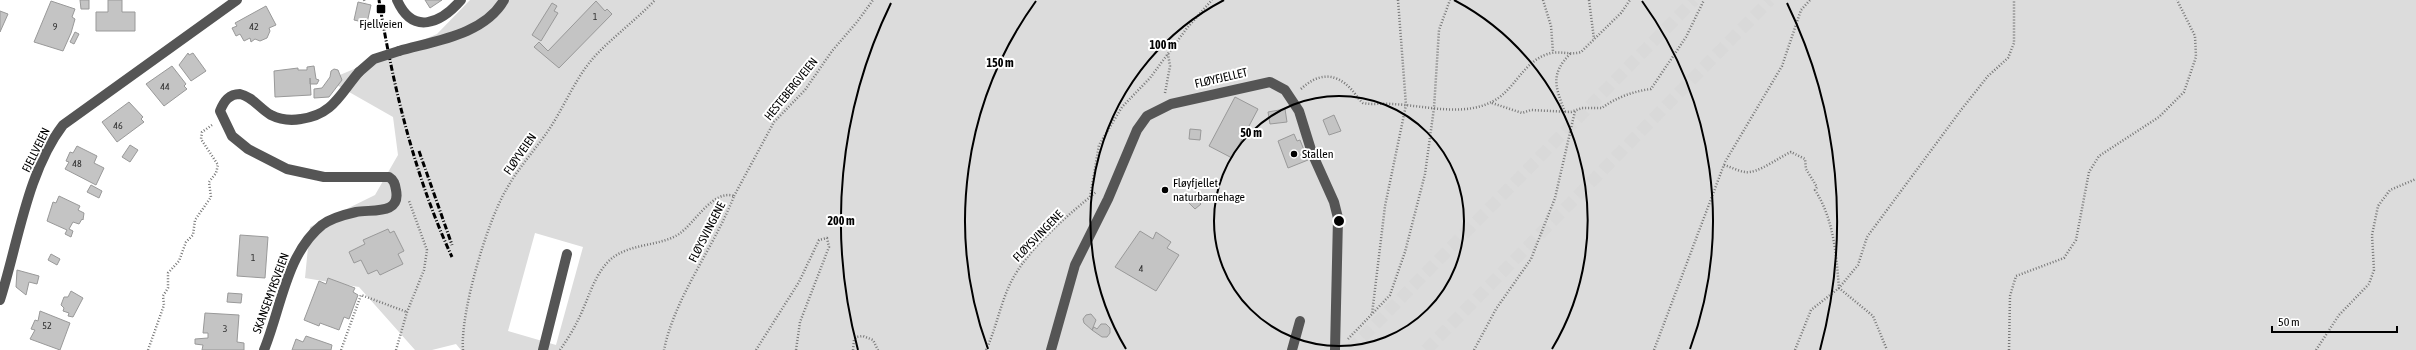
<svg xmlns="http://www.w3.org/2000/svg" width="2416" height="350" viewBox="0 0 2416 350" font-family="'Asap Condensed',sans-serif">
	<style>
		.green { fill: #dcdcdc; fill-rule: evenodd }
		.building { fill: #c4c4c4; stroke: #999 }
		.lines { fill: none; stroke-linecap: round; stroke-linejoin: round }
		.highway-tunnel { stroke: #d9d9d9; stroke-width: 12; stroke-dasharray: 12 6; stroke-linecap: butt }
		.path { stroke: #777; stroke-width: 2.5; stroke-dasharray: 1 2; stroke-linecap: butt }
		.minor { stroke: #555; stroke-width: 10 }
		.rail { stroke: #000; stroke-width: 3; stroke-dasharray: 6 2 1 2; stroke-linecap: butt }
		.minor-bridge { stroke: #555; stroke-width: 10 }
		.ring { fill: none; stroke: #000; stroke-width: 2 }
		.poi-dot { fill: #000; stroke: #fff; stroke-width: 1.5 }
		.labels { text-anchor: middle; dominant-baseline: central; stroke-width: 4; stroke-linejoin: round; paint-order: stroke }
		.number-label { font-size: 10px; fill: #313131 }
		.poi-label { font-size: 12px; fill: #000; stroke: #fff; text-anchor: start }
		.street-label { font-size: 12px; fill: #000; stroke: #fff }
		.centre { fill: #000; stroke: #fff; stroke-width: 2 }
		.ring-label { font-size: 12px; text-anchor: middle; font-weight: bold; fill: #000; stroke: #fff; stroke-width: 4; stroke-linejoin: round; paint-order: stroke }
	</style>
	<rect width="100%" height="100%" fill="#fff"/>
	<!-- green -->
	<path class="green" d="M470 0H2416V350H461L456 344 432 350H415L359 287 305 278 310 227 375 195 398 155 393 117 328 80 437 34ZM535 233 583 247 556 345 508 331Z"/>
	<!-- building -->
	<g class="building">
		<path d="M80 0H89V9H81Z"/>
		<path d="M108 0H122V12H135V31H96V12H108Z"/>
		<path d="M425 0H442L430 8Z"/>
		<path d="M51 1 75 9 72 17 75 19 71 33 63 51 34 42Z"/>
		<path d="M596 1 605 11 607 9 612 14 559 68 534 47 539 42 548 51Z"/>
		<path d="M358 2 371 5 367 23 354 20Z"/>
		<path d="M552 3 557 6 554 11 558 13 541 41 532 35Z"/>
		<path d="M266 6 276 25 269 28 270 31 267 38 260 41 255 39 251 42 250 38 244 41 240 34 236 36 232 28 237 26 235 23Z"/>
		<path d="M0 11 8 14 0 32Z"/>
		<path d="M75 32 79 34 74 44 70 42Z"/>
		<path d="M188 53 189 55 193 53 206 71 191 81 179 65Z"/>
		<path d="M172 66 186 84 184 86 187 89 164 106 146 84Z"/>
		<path d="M314 66 316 79 319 80 317 84H310V78L311 95 275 97 274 71 298 68V70H307V67Z"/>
		<path d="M334 69 338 70 342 80 329 97 314 98V89L322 88 330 77 331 71Z"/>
		<path d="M1235 97 1258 109 1232 158 1209 146Z"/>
		<path d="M129 102 143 117 141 119 144 122 117 142 102 122Z"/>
		<path d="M1285 109 1287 122 1270 124 1268 112Z"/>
		<path d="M1334 115 1341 131 1329 135 1323 120Z"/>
		<path d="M1190 129 1201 130 1200 140 1189 139Z"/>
		<path d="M1294 134 1297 141 1300 140 1308 160 1288 168 1278 141Z"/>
		<path d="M130 145 138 150 130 162 122 157Z"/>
		<path d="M77 146 97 156 94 163 104 168 96 185 65 169 69 162 66 161 70 152 73 153Z"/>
		<path d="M91 185 102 191 99 198 87 192Z"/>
		<path d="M59 196 80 206 78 210 84 213 83 220 82 219 79 224 73 222 69 229 73 231 71 237 65 234 67 230 47 221 53 202 56 203Z"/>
		<path d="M1194 197 1201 204 1195 209 1189 203Z"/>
		<path d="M388 229 390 233 394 231 404 251 398 254 403 264 380 275 377 270 368 274 361 260 354 263 349 252 365 244 363 240Z"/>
		<path d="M1140 231 1153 239 1156 232 1171 242 1167 248 1179 255 1156 291 1115 267Z"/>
		<path d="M240 235 268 237 265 278 237 276Z"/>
		<path d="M51 254 60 259 57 265 48 260Z"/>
		<path d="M17 270 39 276 37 284 29 282 26 295 16 287Z"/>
		<path d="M328 278 355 288 353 292 358 295 349 319 344 317 339 330 320 323 319 326 304 320 319 281 326 284Z"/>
		<path d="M71 291 83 298 73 317 68 316 69 313 63 311 64 308 61 305 64 297H68Z"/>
		<path d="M228 293 242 294 241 303 227 302Z"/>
		<path d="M40 311 70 323 60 350 30 339 35 330 31 329 35 320 38 321Z"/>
		<path d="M205 313 239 315 237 342 244 343V350H202L203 345 195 344V339L208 338V333H203Z"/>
		<path d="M1091 314 1096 320 1092 330 1084 323 1083 319 1086 315Z"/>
		<path d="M1101 324H1106L1110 328V333L1107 337H1102L1092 330 1094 327 1097 329Z"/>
		<path d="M306 336 332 345 331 350H292L296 339 303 342Z"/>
	</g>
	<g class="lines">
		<!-- highway-tunnel -->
		<g class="highway-tunnel">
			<path d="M1350 350 1694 0"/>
			<path d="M1426 350 1770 0"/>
		</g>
		<!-- path -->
		<g class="path">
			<path d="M364 0 365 3"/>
			<path d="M1543 0 1551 26 1553 52"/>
			<path d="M1589 0 1594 39"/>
			<path d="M1301 89C1317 74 1334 71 1351 89 1355 93 1358 99 1363 103 1372 105 1381 103 1391 104 1426 105 1470 120 1501 96 1517 83 1525 63 1545 55 1559 49 1569 56 1581 52L1621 13 1630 0"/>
			<path d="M1165 93 1170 66 1168 54"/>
			<path d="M1492 103 1522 113 1531 110 1571 112 1582 108H1602C1615 98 1634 91 1651 89L1686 37 1704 0"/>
			<path d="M1565 112C1555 86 1550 74 1571 53"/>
			<path d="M1724 165C1731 167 1738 171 1745 172 1758 174 1779 157 1791 152L1805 159 1806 169 1817 187 1815 190C1834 220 1836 253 1839 288L1873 316 1887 350"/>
			<path d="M734 196 774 122 805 90 832 51 857 22 873 0"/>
			<path d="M1090 197 1099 145 1122 107 1150 78 1187 28 1212 0"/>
			<path d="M1373 313 1390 295 1405 252 1425 174 1434 108 1439 30 1450 0"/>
			<path d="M1348 339 1372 314 1385 206 1406 105 1398 0"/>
			<path d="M148 350 164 305 163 296 168 288V273L179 261 186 242 193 235 195 220 211 197 209 182 216 173 218 165 201 139 202 132 212 125"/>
			<path d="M341 350 361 295 407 312"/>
			<path d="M396 350 407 312 424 270 427 250 409 201"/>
			<path d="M463 350C460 313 487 222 506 190 518 168 536 149 550 128 565 105 576 77 595 56 614 36 636 20 655 0"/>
			<path d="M560 350C567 340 574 329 579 318 588 300 593 279 606 264 625 242 657 248 679 234 695 223 713 189 734 196 714 248 675 296 664 350"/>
			<path d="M756 350 799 282 819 240 827 238 829 247 800 322 796 350"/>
			<path d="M853 350 854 340 856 337 863 336 873 340 878 350"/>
			<path d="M986 350C996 329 1000 305 1010 284 1027 249 1067 216 1096 192"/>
			<path d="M1474 350 1496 309 1531 259 1555 198 1575 111"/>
			<path d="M1654 350 1725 162 1782 66 1801 10 1810 0"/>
			<path d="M1795 350 1811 310 1839 288 1858 265 1867 237 1961 110 1988 76 2008 58 2014 43V0"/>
			<path d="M2009 350 2010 296 2016 276 2064 258 2076 240 2089 172 2099 156 2159 117 2184 92 2196 57 2195 36 2177 0"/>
			<path d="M2316 350 2339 315 2369 284 2374 270 2372 235 2378 206 2390 190 2416 179"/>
		</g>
		<!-- minor -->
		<g class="minor">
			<path d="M397 0C413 36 441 23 461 0"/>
			<path d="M399 51C434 41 484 35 504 0"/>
			<path d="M0 300C18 244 27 172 63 125L237 0"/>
			<path d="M264 350C281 309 286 254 322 225 330 219 347 214 356 212 372 209 401 215 396 190 395 184 394 180 389 177H324L287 169 248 149 232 136 220 111C224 101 229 94 240 94 253 97 260 109 271 115 281 120 290 121 301 119 333 115 340 94 359 72"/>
			<path d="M543 350 567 254"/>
			<path d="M1051 350 1075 265 1108 199 1137 130 1147 116 1171 104 1270 82 1285 90 1299 111 1312 153 1334 202 1338 218 1335 350"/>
			<path d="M1292 350 1300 321"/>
		</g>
		<!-- rail -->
		<g class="rail">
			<path d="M379 0C393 87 415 177 452 257"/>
			<path d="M419 151 452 245"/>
		</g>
		<!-- minor-bridge -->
		<path class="minor-bridge" d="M359 72 374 59 399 51"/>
	</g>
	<!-- distance rings -->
	<g class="ring">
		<circle cx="1339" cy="221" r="125"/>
		<path d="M1126 349A249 249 0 0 1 1224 0M1454 0A249 249 0 0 1 1552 349"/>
		<path d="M988 349A374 374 0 0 1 1036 1M1642 1A374 374 0 0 1 1690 349"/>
		<path d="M858 350A498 498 0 0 1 891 3M1787 3A498 498 0 0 1 1820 350"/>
	</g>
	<!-- markers -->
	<g class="poi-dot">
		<rect x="376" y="4" width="10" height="10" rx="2"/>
		<circle cx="1294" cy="154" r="4"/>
		<circle cx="1165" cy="190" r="4"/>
	</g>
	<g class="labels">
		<!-- number labels -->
		<g class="number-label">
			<text x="595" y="16">1</text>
			<text x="55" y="26">9</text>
			<text x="254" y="26">42</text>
			<text x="165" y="86">44</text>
			<text x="118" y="125">46</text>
			<text x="77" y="163">48</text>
			<text x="253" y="257">1</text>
			<text x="1141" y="268">4</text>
			<text x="47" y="325">52</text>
			<text x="225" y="328">3</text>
		</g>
		<!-- poi labels -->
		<g class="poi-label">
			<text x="381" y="24" text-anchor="middle">Fjellveien</text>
			<text x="1302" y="154">Stallen</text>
			<text x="1173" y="183">Fløyfjellet<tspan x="1173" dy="14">naturbarnehage</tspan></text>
		</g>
		<!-- street labels -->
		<g class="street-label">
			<text transform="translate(1221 78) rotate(-13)">FLØYFJELLET</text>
			<text transform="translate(791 89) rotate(-51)">HESTEBERGVEIEN</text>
			<text transform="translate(36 150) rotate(-64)">FJELLVEIEN</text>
			<text transform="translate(520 154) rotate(-55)">FLØYVEIEN</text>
			<text transform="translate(707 232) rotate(-63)">FLØYSVINGENE</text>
			<text transform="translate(1038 236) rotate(-46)">FLØYSVINGENE</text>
			<text transform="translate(271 293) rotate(-70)">SKANSEMYRSVEIEN</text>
		</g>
	</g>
	<circle cx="1339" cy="221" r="6" class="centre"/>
	<g class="ring-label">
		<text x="1163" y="49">100 m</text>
		<text x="1000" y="67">150 m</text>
		<text x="1251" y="137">50 m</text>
		<text x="841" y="225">200 m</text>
	</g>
	<!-- scale -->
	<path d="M2272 326v6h125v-6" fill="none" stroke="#000000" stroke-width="2"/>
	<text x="2278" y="326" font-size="12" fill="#000000" stroke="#ffffff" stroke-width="3" paint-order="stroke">50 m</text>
</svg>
